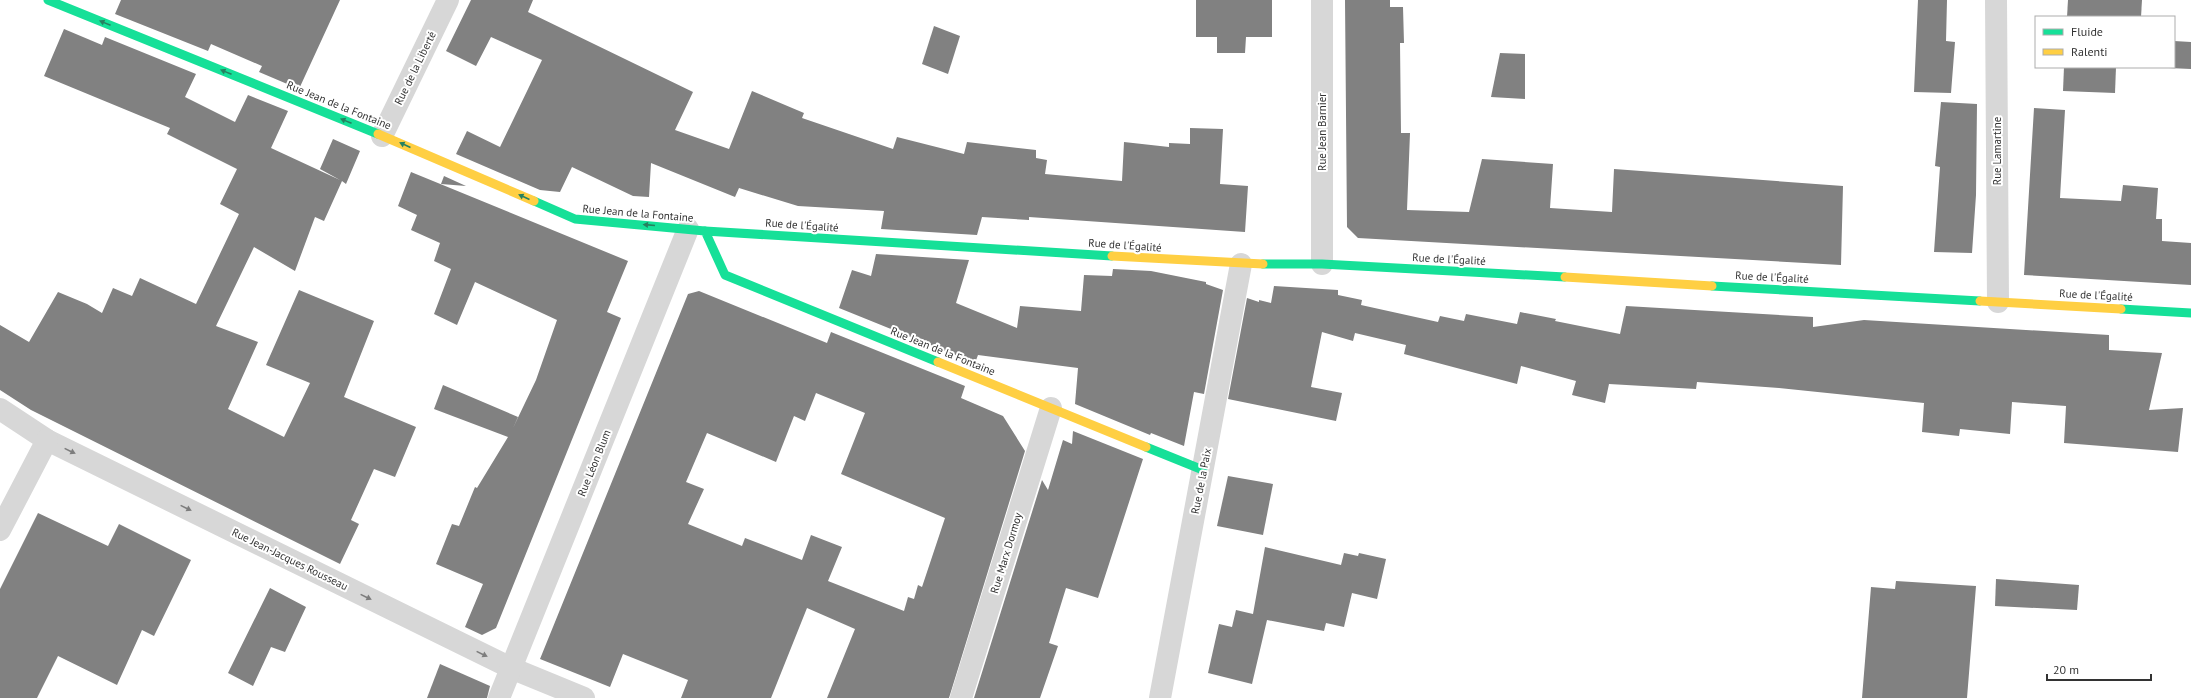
<svg xmlns="http://www.w3.org/2000/svg" width="2191" height="698" viewBox="0 0 2191 698" font-family="'PT Sans',sans-serif">
	<style>
		.building { fill: #818181; fill-rule: evenodd }
		.lines { fill: none; stroke-linecap: round; stroke-linejoin: round }
		.street { stroke: #d7d7d7; stroke-width: 22 }
		.fast { stroke: #16e098; stroke-width: 9 }
		.slow { stroke: #ffcf43; stroke-width: 9 }
		.oneway { fill: #268160 }
		.oneway2 { fill: #7d7d7d }
		.labels { text-anchor: middle; dominant-baseline: central; stroke-width: 4; stroke-linejoin: round; paint-order: stroke }
		.street-label { font-size: 11px; fill: #333; stroke: #fff }
	</style>
	<rect width="100%" height="100%" fill="#fff"/>
	<!-- building -->
	<g class="building">
		<path d="M121 0H340L299 89 259 72 262 66 211 44 208 51 115 14Z"/>
		<path d="M471 0H533L528 12 693 92 675 130 729 149 752 91 804 113 802 118 893 149 897 137 964 154 967 142 1036 150V158L1047 160 1045 174 1122 181 1124 142 1169 147V143L1190 144V128L1223 129 1220 184 1248 186 1245 232 1029 217V220L982 217 977 235 881 229 884 211 798 206 739 188 735 197 651 163 649 197 633 196 572 167 560 192 540 190 456 154 467 131 500 147 542 60 491 37 476 66 446 51Z"/>
		<path d="M1196 0H1272V37H1246L1245 53H1217V37H1196Z"/>
		<path d="M1345 0H1390V7H1403L1404 43H1400L1401 133H1410L1407 210 1469 212 1482 159 1553 164 1550 208 1612 212 1614 169 1843 186 1841 265 1358 238 1347 227Z"/>
		<path d="M1918 0H1947L1946 41 1955 42 1951 93 1914 92Z"/>
		<path d="M2068 0H2142L2141 17H2067Z"/>
		<path d="M934 26 960 36 948 74 922 64Z"/>
		<path d="M64 29 102 45 105 37 196 74 185 97 235 122 248 95 288 111 271 148 340 180 320 169 333 139 360 151 346 184 342 181 324 221 315 217 295 271 254 247 216 326 258 342 228 409 284 437 310 383 266 365 299 290 374 321 344 397 416 427 395 477 374 469 351 520 359 524 340 564 31 410 0 390V325L29 342 58 292 87 304 102 313 113 288 132 296 140 278 196 304 239 214 220 204 237 169 167 134 170 128 44 76Z"/>
		<path d="M2174 41 2191 42V69L2146 67H2174Z"/>
		<path d="M1500 53 1525 54V99L1491 97Z"/>
		<path d="M2064 67H2116L2115 93 2063 91Z"/>
		<path d="M1941 102 1977 104 1976 195 1972 253 1934 252 1940 167 1935 166Z"/>
		<path d="M2034 108 2065 110 2060 198 2121 201 2123 185 2158 188 2156 219H2162V241L2191 243V285L2024 275Z"/>
		<path d="M411 172 628 261 607 312 621 318 496 628 482 635 465 627 483 584 436 564 452 524 459 526 475 487 477 488 508 437 434 409 443 385 518 417 513 428 536 380 557 320 475 282 457 325 434 314 451 269 434 261 440 243 411 230 417 215 398 206Z"/>
		<path d="M444 176 466 186 441 184Z"/>
		<path d="M876 254 969 260 956 303 1017 328 1020 306 1081 311 1084 275 1112 276 1113 269 1151 271 1206 282V284L1223 290 1204 394 1194 392 1184 446 1151 433 1150 435 1075 404 1078 368 978 355 975 363 839 308 852 270 871 276Z"/>
		<path d="M1274 286 1338 290V295L1362 300 1361 305 1438 322 1440 316 1464 321 1466 314 1517 324 1520 312 1556 319 1555 321 1620 334 1626 306 1813 317V327L1864 320 2109 335V350L2162 353 2149 410 2183 408 2178 452 2064 443 2066 406 2012 402 2010 434 1960 429 1959 436 1922 432 1924 403 1779 388 1697 382 1696 389 1609 384 1605 403 1572 395 1576 381 1521 366 1517 384 1404 354 1406 345 1355 333 1353 341 1322 332 1311 387 1342 393 1336 421 1228 399 1247 298 1259 302V300L1271 303Z"/>
		<path d="M699 291 827 343 831 332 965 386 961 398 1003 416 1025 451 949 698H827L855 629 807 608 771 698H681L688 680 623 654 610 687 540 659 688 294ZM816 393 865 413 841 474 945 518 922 587 918 585 914 599 908 597 904 611 828 581 842 547 811 535 802 560 745 538 742 546 688 524 704 489 686 482 707 433 776 462 794 416 805 421Z"/>
		<path d="M1073 431 1143 459 1098 598 1066 588 1049 643 1058 646 1040 698H974L1042 480 1048 490 1063 440 1072 444Z"/>
		<path d="M1228 476 1273 484 1263 535 1217 526Z"/>
		<path d="M38 513 108 546 119 524 191 560 154 636 142 630 117 685 58 656 37 698H0V589Z"/>
		<path d="M1265 547 1341 565 1344 553 1358 556 1359 553 1386 559 1377 599 1352 593 1344 627 1326 623 1324 631 1267 620 1252 684 1208 673 1219 624 1232 627 1236 610 1253 614Z"/>
		<path d="M1996 579 2079 585 2077 610 1995 606Z"/>
		<path d="M1896 581 1976 586 1967 698H1862L1871 587 1895 589Z"/>
		<path d="M270 588 306 607 285 652 271 647 253 686 228 673Z"/>
		<path d="M440 664 490 686 487 698H427Z"/>
	</g>
	<g class="lines">
		<!-- street -->
		<g class="street">
			<path d="M1322 0V264"/>
			<path d="M1996 0 1998 302"/>
			<path d="M382 136 448 0"/>
			<path d="M0 409 47 440 511 668 584 698"/>
			<path d="M0 530 47 440"/>
			<path d="M499 698 688 229"/>
			<path d="M961 698 1051 408"/>
			<path d="M1160 698 1241 264"/>
		</g>
		<!-- fast -->
		<g class="fast">
			<path d="M48 0 378 134"/>
			<path d="M534 201 575 219 705 231 725 275 938 362"/>
			<path d="M705 231 1112 256"/>
			<path d="M1263 264H1322L1565 277"/>
			<path d="M1712 286 1980 301"/>
			<path d="M2121 309 2191 313"/>
			<path d="M1146 447 1203 470"/>
		</g>
		<!-- slow -->
		<g class="slow">
			<path d="M378 134 534 201"/>
			<path d="M1112 256 1263 264"/>
			<path d="M1565 277 1712 286"/>
			<path d="M1980 301 2121 309"/>
			<path d="M938 362 1146 447"/>
		</g>
	</g>
	<!-- one-way arrows -->
	<defs><path id="oneway-solid" d="M-6-.8H1V-3.2L6.5 0L1 3.2V.8H-6Z"/></defs>
	<g class="oneway">
		<use href="#oneway-solid" transform="translate(105 23) rotate(-158)"/>
		<use href="#oneway-solid" transform="translate(226 72) rotate(-158)"/>
		<use href="#oneway-solid" transform="translate(346 121) rotate(-158)"/>
		<use href="#oneway-solid" transform="translate(405 145) rotate(-156)"/>
		<use href="#oneway-solid" transform="translate(524 197) rotate(-156)"/>
		<use href="#oneway-solid" transform="translate(649 225) rotate(-175)"/>
	</g>
	<g class="oneway2">
		<use href="#oneway-solid" transform="translate(70 451) rotate(26)"/>
		<use href="#oneway-solid" transform="translate(186 508) rotate(26)"/>
		<use href="#oneway-solid" transform="translate(366 597) rotate(26)"/>
		<use href="#oneway-solid" transform="translate(482 654) rotate(26)"/>
	</g>
	<g class="labels">
		<!-- street labels -->
		<g class="street-label">
			<text transform="translate(415 68) rotate(-64)">Rue de la Liberté</text>
			<text transform="translate(339 105) rotate(22)">Rue Jean de la Fontaine</text>
			<text transform="translate(1322 132) rotate(-90)">Rue Jean Barnier</text>
			<text transform="translate(1997 151) rotate(-90)">Rue Lamartine</text>
			<text transform="translate(638 213) rotate(5)">Rue Jean de la Fontaine</text>
			<text transform="translate(802 225) rotate(4)">Rue de l'Égalité</text>
			<text transform="translate(1125 245) rotate(4)">Rue de l'Égalité</text>
			<text transform="translate(1449 259) rotate(3)">Rue de l'Égalité</text>
			<text transform="translate(1772 277) rotate(3)">Rue de l'Égalité</text>
			<text transform="translate(2096 295) rotate(3)">Rue de l'Égalité</text>
			<text transform="translate(943 351) rotate(22)">Rue Jean de la Fontaine</text>
			<text transform="translate(594 463) rotate(-68)">Rue Léon Blum</text>
			<text transform="translate(1201 481) rotate(-79)">Rue de la Paix</text>
			<text transform="translate(1006 553) rotate(-73)">Rue Marx Dormoy</text>
			<text transform="translate(290 559) rotate(26)">Rue Jean-Jacques Rousseau</text>
		</g>
	</g>
	<!-- legend -->
	<rect x="2035" y="16" width="140" height="52" fill="#ffffff" stroke="#adadad"/>
	<rect x="2043" y="29" width="20" height="6" fill="#16e098" stroke="#adadad"/>
	<text x="2071" y="36" font-size="12" fill="#333333">Fluide</text>
	<rect x="2043" y="49" width="20" height="6" fill="#ffcf43" stroke="#adadad"/>
	<text x="2071" y="56" font-size="12" fill="#333333">Ralenti</text>
	<!-- scale -->
	<path d="M2047 674v6h104v-6" fill="none" stroke="#333333" stroke-width="2"/>
	<text x="2053" y="674" font-size="12" fill="#333333" stroke="#ffffff" stroke-width="3" paint-order="stroke">20 m</text>
</svg>
